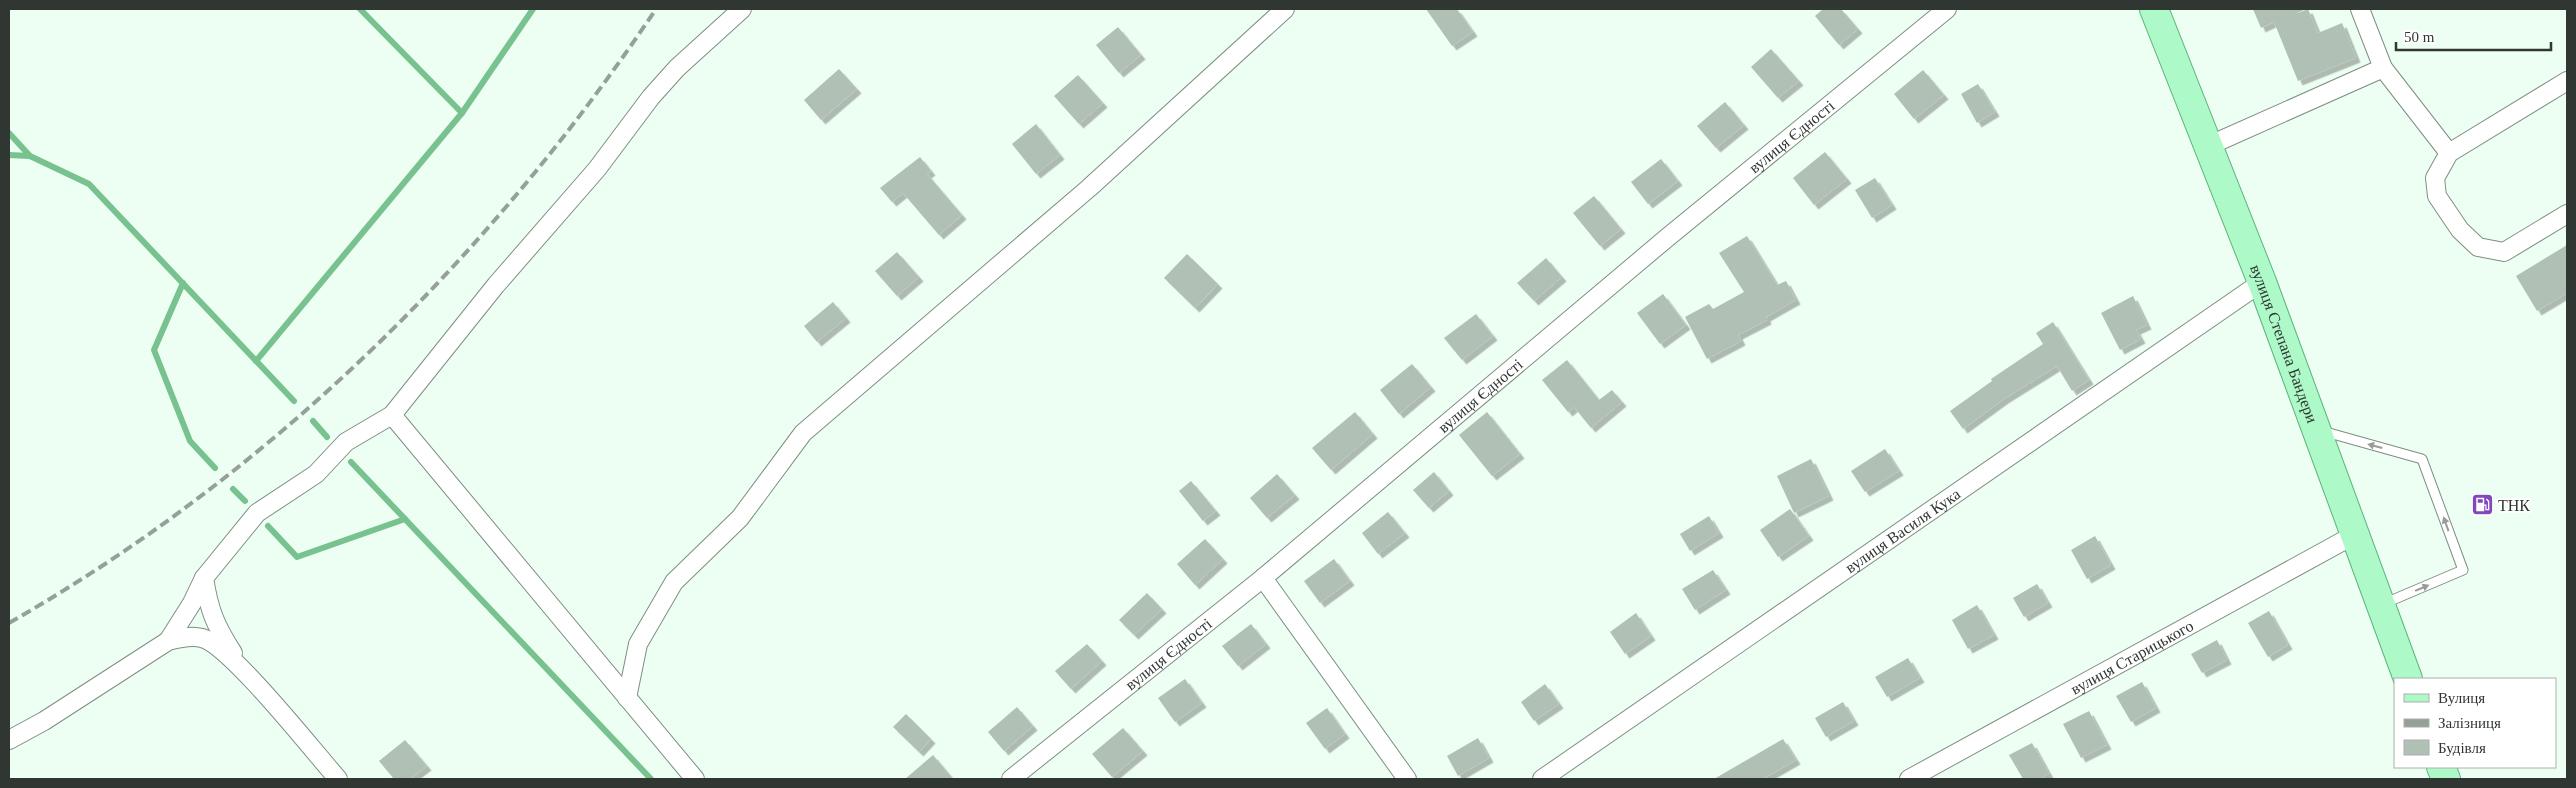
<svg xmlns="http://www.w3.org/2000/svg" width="2576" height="788" viewBox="0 0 2576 788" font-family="'Times New Roman',serif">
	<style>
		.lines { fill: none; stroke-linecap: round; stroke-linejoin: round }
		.stream { stroke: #78c28f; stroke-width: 6 }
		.building { fill: #b0c0b4; filter: url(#shadow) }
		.service-casing { stroke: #7f8e83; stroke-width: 11 }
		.minor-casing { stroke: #7f8e83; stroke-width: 20 }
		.primary-casing { stroke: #5eb37b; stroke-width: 30 }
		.service { stroke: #fff; stroke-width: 9 }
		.minor { stroke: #fff; stroke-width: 18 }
		.primary { stroke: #adfac8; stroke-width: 28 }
		.rail { stroke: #94a098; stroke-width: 4; stroke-dasharray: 10 5; stroke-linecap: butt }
		.oneway { fill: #989b98 }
		.labels { text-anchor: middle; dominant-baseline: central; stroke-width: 4; stroke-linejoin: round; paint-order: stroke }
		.street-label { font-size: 16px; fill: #303732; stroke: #fff }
		.poi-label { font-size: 16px; fill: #303732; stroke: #fff; text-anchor: start }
	</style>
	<defs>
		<filter id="shadow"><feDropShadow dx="4.5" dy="4.5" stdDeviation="0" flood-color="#0004"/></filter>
	</defs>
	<rect width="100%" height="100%" fill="#edfef2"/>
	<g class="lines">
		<!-- stream -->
		<g class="stream">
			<path d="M360 9 462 113"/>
			<path d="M9 133 30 156"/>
			<path d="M9 155 30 156 89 184 294 401"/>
			<path d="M183 283 154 350 190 441 215 468"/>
			<path d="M256 361 462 113 533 9"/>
			<path d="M313 421 327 437"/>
			<path d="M351 462 651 779"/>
			<path d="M233 489 245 501"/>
			<path d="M268 526 297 557 405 519"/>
		</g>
	</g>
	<!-- building -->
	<g class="building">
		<path d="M1426 9H1457L1473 32 1452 46Z"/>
		<path d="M1823 9H1841L1858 29 1839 45 1815 16Z"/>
		<path d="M2253 9H2306L2293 15 2308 9 2318 33 2342 23 2356 58 2298 81 2274 22 2261 28Z"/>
		<path d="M1118 27 1141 55 1119 73 1096 45Z"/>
		<path d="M1771 49 1799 81 1778 98 1751 67Z"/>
		<path d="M839 69 857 89 821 120 804 100Z"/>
		<path d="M1923 70 1944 95 1914 119 1894 94Z"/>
		<path d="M1078 75 1103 103 1079 124 1054 96Z"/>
		<path d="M1978 84 1995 112 1977 123 1961 94Z"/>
		<path d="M1725 102 1744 125 1716 148 1697 126Z"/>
		<path d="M1036 124 1060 155 1036 174 1012 144Z"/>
		<path d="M1825 152 1847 179 1814 205 1793 178Z"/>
		<path d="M920 157 931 171 927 174 962 215 939 235 903 193 892 202 880 188Z"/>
		<path d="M1661 159 1678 181 1648 204 1631 182Z"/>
		<path d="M1875 178 1892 205 1872 218 1855 190Z"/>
		<path d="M1594 196 1621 229 1600 246 1573 213Z"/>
		<path d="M1747 236 1777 285 1786 281 1796 300 1766 317 1767 320 1738 335 1741 341 1707 359 1685 317 1709 304 1713 309 1744 292 1719 253Z"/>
		<path d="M2567 245V293L2537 311 2516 276Z"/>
		<path d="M897 252 919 277 897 296 875 271Z"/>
		<path d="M1187 254 1218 284 1195 308 1164 278Z"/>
		<path d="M1546 258 1562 277 1534 301 1517 283Z"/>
		<path d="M1663 294 1686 325 1660 344 1637 313Z"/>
		<path d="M2133 296 2147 325 2136 330 2141 339 2120 350 2101 313Z"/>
		<path d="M833 302 846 318 817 342 804 326Z"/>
		<path d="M1476 314 1493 336 1462 360 1444 338Z"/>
		<path d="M2053 322 2089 380 2072 391 2057 366 2004 399 1963 429 1950 411 1992 381 1991 379 2043 344 2036 333Z"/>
		<path d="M1567 360 1599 400 1612 390 1622 402 1591 428 1574 407 1568 412 1542 380Z"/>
		<path d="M1412 364 1431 387 1399 414 1380 390Z"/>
		<path d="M1355 412 1373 434 1331 470 1312 448Z"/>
		<path d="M1487 412 1520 454 1492 476 1459 435Z"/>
		<path d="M1885 449 1899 471 1865 492 1851 471Z"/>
		<path d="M1811 459 1829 496 1794 513 1777 476Z"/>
		<path d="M1434 472 1449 491 1429 508 1413 490Z"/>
		<path d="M1277 474 1295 495 1267 518 1250 498Z"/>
		<path d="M1191 481 1216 511 1203 521 1179 491Z"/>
		<path d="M1790 509 1809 536 1778 557 1760 530Z"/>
		<path d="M1388 512 1405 533 1378 554 1362 533Z"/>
		<path d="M1709 516 1719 533 1690 551 1680 534Z"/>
		<path d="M2095 536 2111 565 2087 579 2071 550Z"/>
		<path d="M1205 539 1223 559 1195 585 1177 564Z"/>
		<path d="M1334 559 1350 581 1320 603 1304 581Z"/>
		<path d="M1713 570 1726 590 1695 610 1682 589Z"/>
		<path d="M2037 584 2048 603 2024 617 2013 598Z"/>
		<path d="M1147 593 1162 609 1134 635 1119 620Z"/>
		<path d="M1977 605 1994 635 1968 649 1952 620Z"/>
		<path d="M2269 611 2288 645 2268 657 2248 623Z"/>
		<path d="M1636 613 1651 636 1625 654 1610 632Z"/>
		<path d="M1251 624 1266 644 1238 666 1222 646Z"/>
		<path d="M2217 640 2227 660 2202 673 2191 654Z"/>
		<path d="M1087 644 1102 661 1071 689 1055 671Z"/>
		<path d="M1908 658 1920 678 1887 697 1875 677Z"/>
		<path d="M1185 679 1202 703 1175 722 1158 698Z"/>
		<path d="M2142 682 2156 708 2131 722 2116 696Z"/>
		<path d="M1545 684 1559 704 1534 721 1521 702Z"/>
		<path d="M1843 702 1854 721 1826 737 1815 718Z"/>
		<path d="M1017 707 1033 726 1004 751 988 732Z"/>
		<path d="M1327 708 1345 734 1325 749 1306 723Z"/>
		<path d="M2089 711 2107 745 2081 758 2063 724Z"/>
		<path d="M906 714 931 739 919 752 893 727Z"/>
		<path d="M1123 728 1143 751 1112 777 1092 754Z"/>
		<path d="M1478 738 1489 758 1458 776 1447 756Z"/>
		<path d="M1783 739 1796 760 1763 779H1714Z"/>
		<path d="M405 740 427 766 410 779H394L379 761Z"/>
		<path d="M2032 743 2049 774 2039 779H2023L2009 755Z"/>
		<path d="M933 755 953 779H905Z"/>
	</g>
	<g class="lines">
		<defs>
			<path id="service" d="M2322 431 2422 459 2463 570 2383 604"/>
			<g id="minor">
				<path d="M2360 9 2383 68 2449 153"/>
				<path d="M2567 81 2449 153 2435 178 2437 196 2460 230 2478 247 2504 252 2567 214"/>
				<path d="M2208 146 2383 68"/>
				<path d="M392 415 695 779"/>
				<path d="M204 578C209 610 215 625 233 653"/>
				<path d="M1263 578 1407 779"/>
				<path d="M168 641 192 603 204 578 257 513 316 474 346 442 392 415 496 285 597 169 651 97 677 68 742 9"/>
				<path d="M627 698 638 644 674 582 740 518 803 433 1089 188 1285 9"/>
				<path d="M9 740 44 721 168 641C179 638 191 635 202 638 230 645 315 753 338 779"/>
				<path id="s1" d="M1011 779 1263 578 1668 237 1947 9"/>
				<path id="s2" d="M1542 779 2262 282"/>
				<path id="s3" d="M1909 779 2354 535"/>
			</g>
			<g id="primary">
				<path id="s4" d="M2154 9 2262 282 2408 679"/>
				<path d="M2441 767 2446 779"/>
			</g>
		</defs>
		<!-- service casing -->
		<use href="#service" class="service-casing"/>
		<!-- minor casing -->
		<use href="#minor" class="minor-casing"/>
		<!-- primary casing -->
		<use href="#primary" class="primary-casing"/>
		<!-- service -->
		<use href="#service" class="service"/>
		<!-- minor -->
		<use href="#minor" class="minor"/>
		<!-- primary -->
		<use href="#primary" class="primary"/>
		<!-- rail -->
		<path class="rail" d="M9 623C270 474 489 258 656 9"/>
	</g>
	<!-- one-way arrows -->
	<defs><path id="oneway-solid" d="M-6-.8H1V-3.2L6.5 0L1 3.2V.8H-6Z" transform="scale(1.25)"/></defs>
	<g class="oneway">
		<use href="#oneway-solid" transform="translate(2375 446) rotate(-165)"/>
		<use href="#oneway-solid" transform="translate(2446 524) rotate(-110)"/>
		<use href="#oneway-solid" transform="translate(2422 588) rotate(-23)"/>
	</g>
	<!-- icons -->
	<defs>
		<symbol id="fuel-square" viewBox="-11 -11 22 22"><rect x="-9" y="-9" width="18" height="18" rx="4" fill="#8147bd" stroke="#fff"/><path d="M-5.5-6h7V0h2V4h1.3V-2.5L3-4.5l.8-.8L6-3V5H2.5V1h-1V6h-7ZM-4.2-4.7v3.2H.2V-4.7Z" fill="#fff"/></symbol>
	</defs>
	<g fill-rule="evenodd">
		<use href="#fuel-square" x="2470" y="492" width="25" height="25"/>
	</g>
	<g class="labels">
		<!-- street labels -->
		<g class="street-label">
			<text stroke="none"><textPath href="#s1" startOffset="1011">вулиця Єдності</textPath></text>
			<text stroke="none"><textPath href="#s4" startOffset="359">вулиця Степана Бандери</textPath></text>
			<text stroke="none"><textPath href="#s1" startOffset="606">вулиця Єдності</textPath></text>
			<text stroke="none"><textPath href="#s2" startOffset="438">вулиця Василя Кука</textPath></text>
			<text stroke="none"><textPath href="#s1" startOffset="201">вулиця Єдності</textPath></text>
			<text stroke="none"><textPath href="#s3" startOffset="254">вулиця Старицького</textPath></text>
		</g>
		<!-- poi labels -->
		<g class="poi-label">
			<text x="2498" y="505">ТНК</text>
		</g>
	</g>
	<!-- border -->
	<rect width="2576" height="788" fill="none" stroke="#303732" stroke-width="20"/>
	<!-- legend -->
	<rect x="2394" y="678" width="162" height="90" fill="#ffffff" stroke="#acafad"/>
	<rect x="2404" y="694" width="25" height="8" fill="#adfac8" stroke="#acafad"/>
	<text x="2438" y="703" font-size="15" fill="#303732">Вулиця</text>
	<rect x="2404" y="719" width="25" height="8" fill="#94a098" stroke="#acafad"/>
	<text x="2438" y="728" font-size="15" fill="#303732">Залізниця</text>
	<rect x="2404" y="740" width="25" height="15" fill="#b0c0b4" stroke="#acafad"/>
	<text x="2438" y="753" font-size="15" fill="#303732">Будівля</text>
	<!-- scale -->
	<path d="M2396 42v8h155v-8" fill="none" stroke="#303732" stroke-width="2.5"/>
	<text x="2404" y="42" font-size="15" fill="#303732" stroke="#ffffff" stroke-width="4" paint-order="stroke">50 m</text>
</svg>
